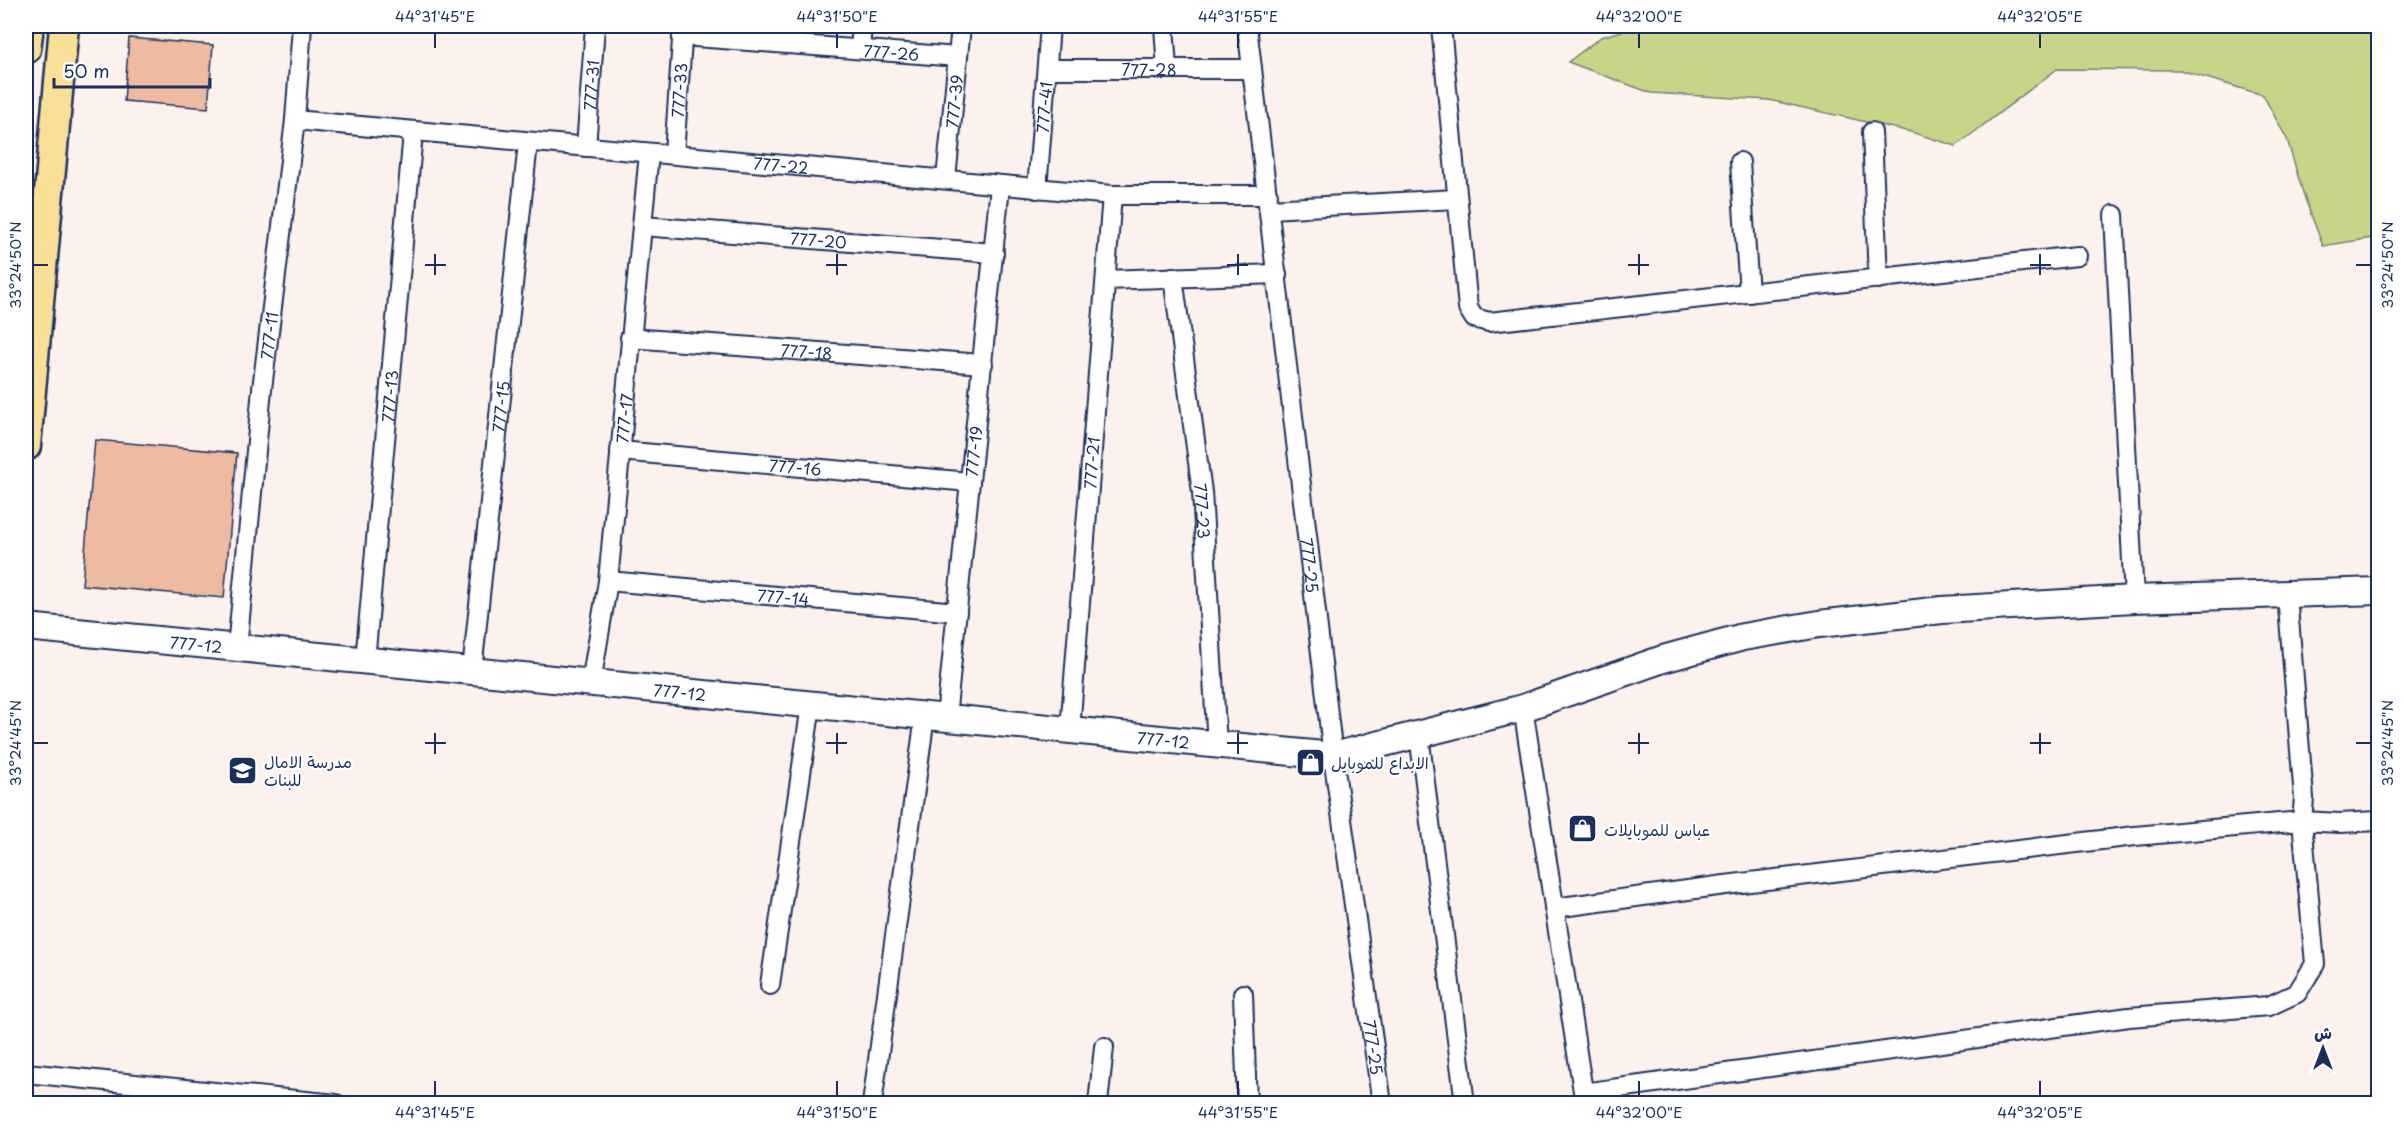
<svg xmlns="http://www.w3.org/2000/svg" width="2404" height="1129" viewBox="0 0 2404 1129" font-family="'Playpen Sans','Playpen Sans Arabic',sans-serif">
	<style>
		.green { fill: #c8d589; stroke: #728274; stroke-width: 1.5 }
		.building { fill: #eebba0; stroke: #1b2f5e; stroke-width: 1.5 }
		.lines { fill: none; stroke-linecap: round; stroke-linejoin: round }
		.street-casing { stroke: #1b2f5e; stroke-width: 22 }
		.secondary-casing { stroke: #1b2f5e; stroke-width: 30 }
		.primary-casing { stroke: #1b2f5e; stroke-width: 33 }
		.street { stroke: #fff; stroke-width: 18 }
		.secondary { stroke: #fff; stroke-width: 26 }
		.primary { stroke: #fadf96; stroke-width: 28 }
		.ticks { fill: none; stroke: #1b2f5e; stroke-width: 2 }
		.labels { text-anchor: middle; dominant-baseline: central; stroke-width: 4.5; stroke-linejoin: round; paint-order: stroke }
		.street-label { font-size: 16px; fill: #1b2f5e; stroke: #fff }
		.poi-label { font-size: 16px; fill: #1b2f5e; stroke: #fff; text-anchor: start }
		.neatline { fill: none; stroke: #1b2f5e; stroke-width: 2 }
		.ticks-label { font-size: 15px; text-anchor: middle; fill: #1b2f5e }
	</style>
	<rect width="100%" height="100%" fill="#fcf1ec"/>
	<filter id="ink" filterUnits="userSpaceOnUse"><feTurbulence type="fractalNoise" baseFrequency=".0167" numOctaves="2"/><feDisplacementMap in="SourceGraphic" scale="12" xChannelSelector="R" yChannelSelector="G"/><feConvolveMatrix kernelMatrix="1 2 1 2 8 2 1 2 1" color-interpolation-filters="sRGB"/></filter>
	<g filter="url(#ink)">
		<!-- green -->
		<path class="green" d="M1639 26H2378V237L2323 246 2304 196 2287 139 2263 95 2180 70 2057 69 1956 146 1911 132 1769 100 1651 93 1568 62 1601 37Z"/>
		<!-- building -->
		<g class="building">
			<path d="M129 38 213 45 208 108 124 101Z"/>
			<path d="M95 440 237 453 224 598 82 585Z"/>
		</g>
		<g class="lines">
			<defs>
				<g id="street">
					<path d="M1164 26 1167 69"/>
					<path id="s1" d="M1247 26 1333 756 1382 1104"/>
					<path d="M1441 26 1468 308 1474 318 1489 322 2077 256"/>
					<path id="s2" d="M682 36 958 57"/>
					<path d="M860 49 862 26"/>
					<path id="s3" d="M1047 69H1252"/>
					<path id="s4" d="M295 120 1112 195H1268"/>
					<path d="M1872 132 1878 279"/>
					<path id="s5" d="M586 147 595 26"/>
					<path id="s6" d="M674 154 683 26"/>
					<path d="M1740 162 1749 293"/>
					<path id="s7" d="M946 179 961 26"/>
					<path id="s8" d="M1037 189 1050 26"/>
					<path d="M1269 209 1457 199"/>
					<path d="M2114 215 2134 599"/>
					<path id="s9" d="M642 226 994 253"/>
					<path id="s10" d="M1173 277 1202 492 1217 745"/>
					<path d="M1106 280 1277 274"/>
					<path id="s11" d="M630 338 983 364"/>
					<path id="s12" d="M620 451 970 482"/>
					<path id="s13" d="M608 581 957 612"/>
					<path id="s14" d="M237 648 262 389 295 120 302 26"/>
					<path id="s15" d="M365 661 413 133"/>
					<path id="s16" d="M472 671 528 143"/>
					<path id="s17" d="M591 683 608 581 649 153"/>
					<path d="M1523 708 1585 1104"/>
					<path id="s18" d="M946 718 1000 186"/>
					<path id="s19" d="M1070 730 1112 195"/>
					<path d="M1419 734 1465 1104"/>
					<path d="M1554 908 1725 885 2135 836 2302 821 2304 798 2287 595"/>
					<path d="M770 985 811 705"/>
					<path d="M1243 994 1247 1104"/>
					<path d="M26 1073 336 1104"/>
					<path d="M1583 1093 2129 1017 2269 1006 2297 993 2315 964 2302 821 2340 823 2378 821"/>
					<path d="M872 1104 925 716"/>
					<path d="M1098 1104 1104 1047"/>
				</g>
				<g id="secondary">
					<path id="s20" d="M26 627 1333 756 1523 708 1663 659 1743 637 1819 624 1942 610 2134 599 2378 591"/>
				</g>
				<g id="primary">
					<path d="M26 49 29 26"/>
					<path d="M26 446 64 26"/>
				</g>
			</defs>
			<!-- street casing -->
			<use href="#street" class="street-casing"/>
			<!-- secondary casing -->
			<use href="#secondary" class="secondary-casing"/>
			<!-- primary casing -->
			<use href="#primary" class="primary-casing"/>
			<!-- street -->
			<use href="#street" class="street"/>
			<!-- secondary -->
			<use href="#secondary" class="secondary"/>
			<!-- primary -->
			<use href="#primary" class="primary"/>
		</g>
	</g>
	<!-- ticks -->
	<path class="ticks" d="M435 33V48M837 33V48M1238 33V48M1639 33V48M2040 33V48M435 254V275M837 254V275M1238 254V275M1639 254V275M2040 254V275M33 265H48M425 265H446M826 265H847M1227 265H1248M1628 265H1649M2030 265H2051M2356 265H2371M435 733V754M837 733V754M1238 733V754M1639 733V754M2040 733V754M33 743H48M425 743H446M826 743H847M1227 743H1248M1628 743H1649M2030 743H2051M2356 743H2371M435 1081V1096M837 1081V1096M1238 1081V1096M1639 1081V1096M2040 1081V1096"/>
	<!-- icons -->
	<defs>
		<symbol id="shop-square" viewBox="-11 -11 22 22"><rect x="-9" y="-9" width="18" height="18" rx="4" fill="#1b2f5e" stroke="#fff"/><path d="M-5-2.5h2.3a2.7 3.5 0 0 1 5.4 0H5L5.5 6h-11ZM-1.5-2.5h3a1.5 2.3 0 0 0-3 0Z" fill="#fff"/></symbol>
		<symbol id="school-square" viewBox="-11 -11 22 22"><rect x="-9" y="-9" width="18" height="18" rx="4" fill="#1b2f5e" stroke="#fff"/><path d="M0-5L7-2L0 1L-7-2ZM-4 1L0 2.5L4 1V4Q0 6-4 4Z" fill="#fff"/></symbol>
	</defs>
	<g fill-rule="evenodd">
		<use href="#shop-square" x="1294" y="746" width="33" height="33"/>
		<use href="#school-square" x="226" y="754" width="33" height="33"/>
		<use href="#shop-square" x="1566" y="812" width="33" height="33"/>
	</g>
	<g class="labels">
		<!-- street labels -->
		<g class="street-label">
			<text stroke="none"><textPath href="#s2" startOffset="210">777-26</textPath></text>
			<text stroke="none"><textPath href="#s3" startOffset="102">777-28</textPath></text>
			<text stroke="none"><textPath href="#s5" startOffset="62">777-31</textPath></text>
			<text stroke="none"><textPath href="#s6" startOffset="64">777-33</textPath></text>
			<text stroke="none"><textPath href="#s7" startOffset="78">777-39</textPath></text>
			<text stroke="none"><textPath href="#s8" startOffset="82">777-41</textPath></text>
			<text stroke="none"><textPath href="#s4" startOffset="488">777-22</textPath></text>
			<text stroke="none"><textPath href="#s9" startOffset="177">777-20</textPath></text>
			<text stroke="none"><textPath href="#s14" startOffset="314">777-11</textPath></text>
			<text stroke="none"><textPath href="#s11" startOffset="177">777-18</textPath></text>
			<text stroke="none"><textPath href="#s15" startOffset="266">777-13</textPath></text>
			<text stroke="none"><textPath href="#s16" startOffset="266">777-15</textPath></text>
			<text stroke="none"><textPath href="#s17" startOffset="267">777-17</textPath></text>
			<text stroke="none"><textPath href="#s18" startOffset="268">777-19</textPath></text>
			<text stroke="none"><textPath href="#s19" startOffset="268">777-21</textPath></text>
			<text stroke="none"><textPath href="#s12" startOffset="176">777-16</textPath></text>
			<text stroke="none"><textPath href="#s10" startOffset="236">777-23</textPath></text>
			<text stroke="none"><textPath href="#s1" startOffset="543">777-25</textPath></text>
			<text stroke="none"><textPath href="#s13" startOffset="176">777-14</textPath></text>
			<text stroke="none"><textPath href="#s20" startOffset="171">777-12</textPath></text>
			<text stroke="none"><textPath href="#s20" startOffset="657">777-12</textPath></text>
			<text stroke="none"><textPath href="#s20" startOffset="1143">777-12</textPath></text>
			<text stroke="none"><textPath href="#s1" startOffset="1029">777-25</textPath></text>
		</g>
		<!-- poi labels -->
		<g class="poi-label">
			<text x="264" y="761">مدرسة الامال<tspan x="264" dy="18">للبنات</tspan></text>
			<text x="1331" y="762">الابداع للموبايل</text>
			<text x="1604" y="829">عباس للموبايلات</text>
		</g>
	</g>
	<!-- margin -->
	<rect width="2404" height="1129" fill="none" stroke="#fff" stroke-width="66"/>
	<!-- north arrow -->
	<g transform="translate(2323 1048)" stroke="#ffffff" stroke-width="4.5" paint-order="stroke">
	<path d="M0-4.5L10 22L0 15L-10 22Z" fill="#1b2f5e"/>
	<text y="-9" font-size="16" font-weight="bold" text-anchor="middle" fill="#1b2f5e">ش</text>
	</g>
	<!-- scale -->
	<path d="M54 78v9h156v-9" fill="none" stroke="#1b2f5e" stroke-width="3"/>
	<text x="63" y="78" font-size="18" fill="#1b2f5e" stroke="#ffffff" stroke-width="4.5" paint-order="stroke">50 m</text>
	<rect x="33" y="33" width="2338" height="1063" class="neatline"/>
	<g class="ticks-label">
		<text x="435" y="22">44°31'45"E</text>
		<text x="837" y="22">44°31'50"E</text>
		<text x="1238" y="22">44°31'55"E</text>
		<text x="1639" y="22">44°32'00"E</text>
		<text x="2040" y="22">44°32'05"E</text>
		<text transform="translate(16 265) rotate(-90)" y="5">33°24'50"N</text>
		<text transform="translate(2388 265) rotate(-90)" y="5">33°24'50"N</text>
		<text transform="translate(16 743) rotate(-90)" y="5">33°24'45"N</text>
		<text transform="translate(2388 743) rotate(-90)" y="5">33°24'45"N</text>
		<text x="435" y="1118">44°31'45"E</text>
		<text x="837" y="1118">44°31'50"E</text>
		<text x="1238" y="1118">44°31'55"E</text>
		<text x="1639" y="1118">44°32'00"E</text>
		<text x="2040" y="1118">44°32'05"E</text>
	</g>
</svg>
